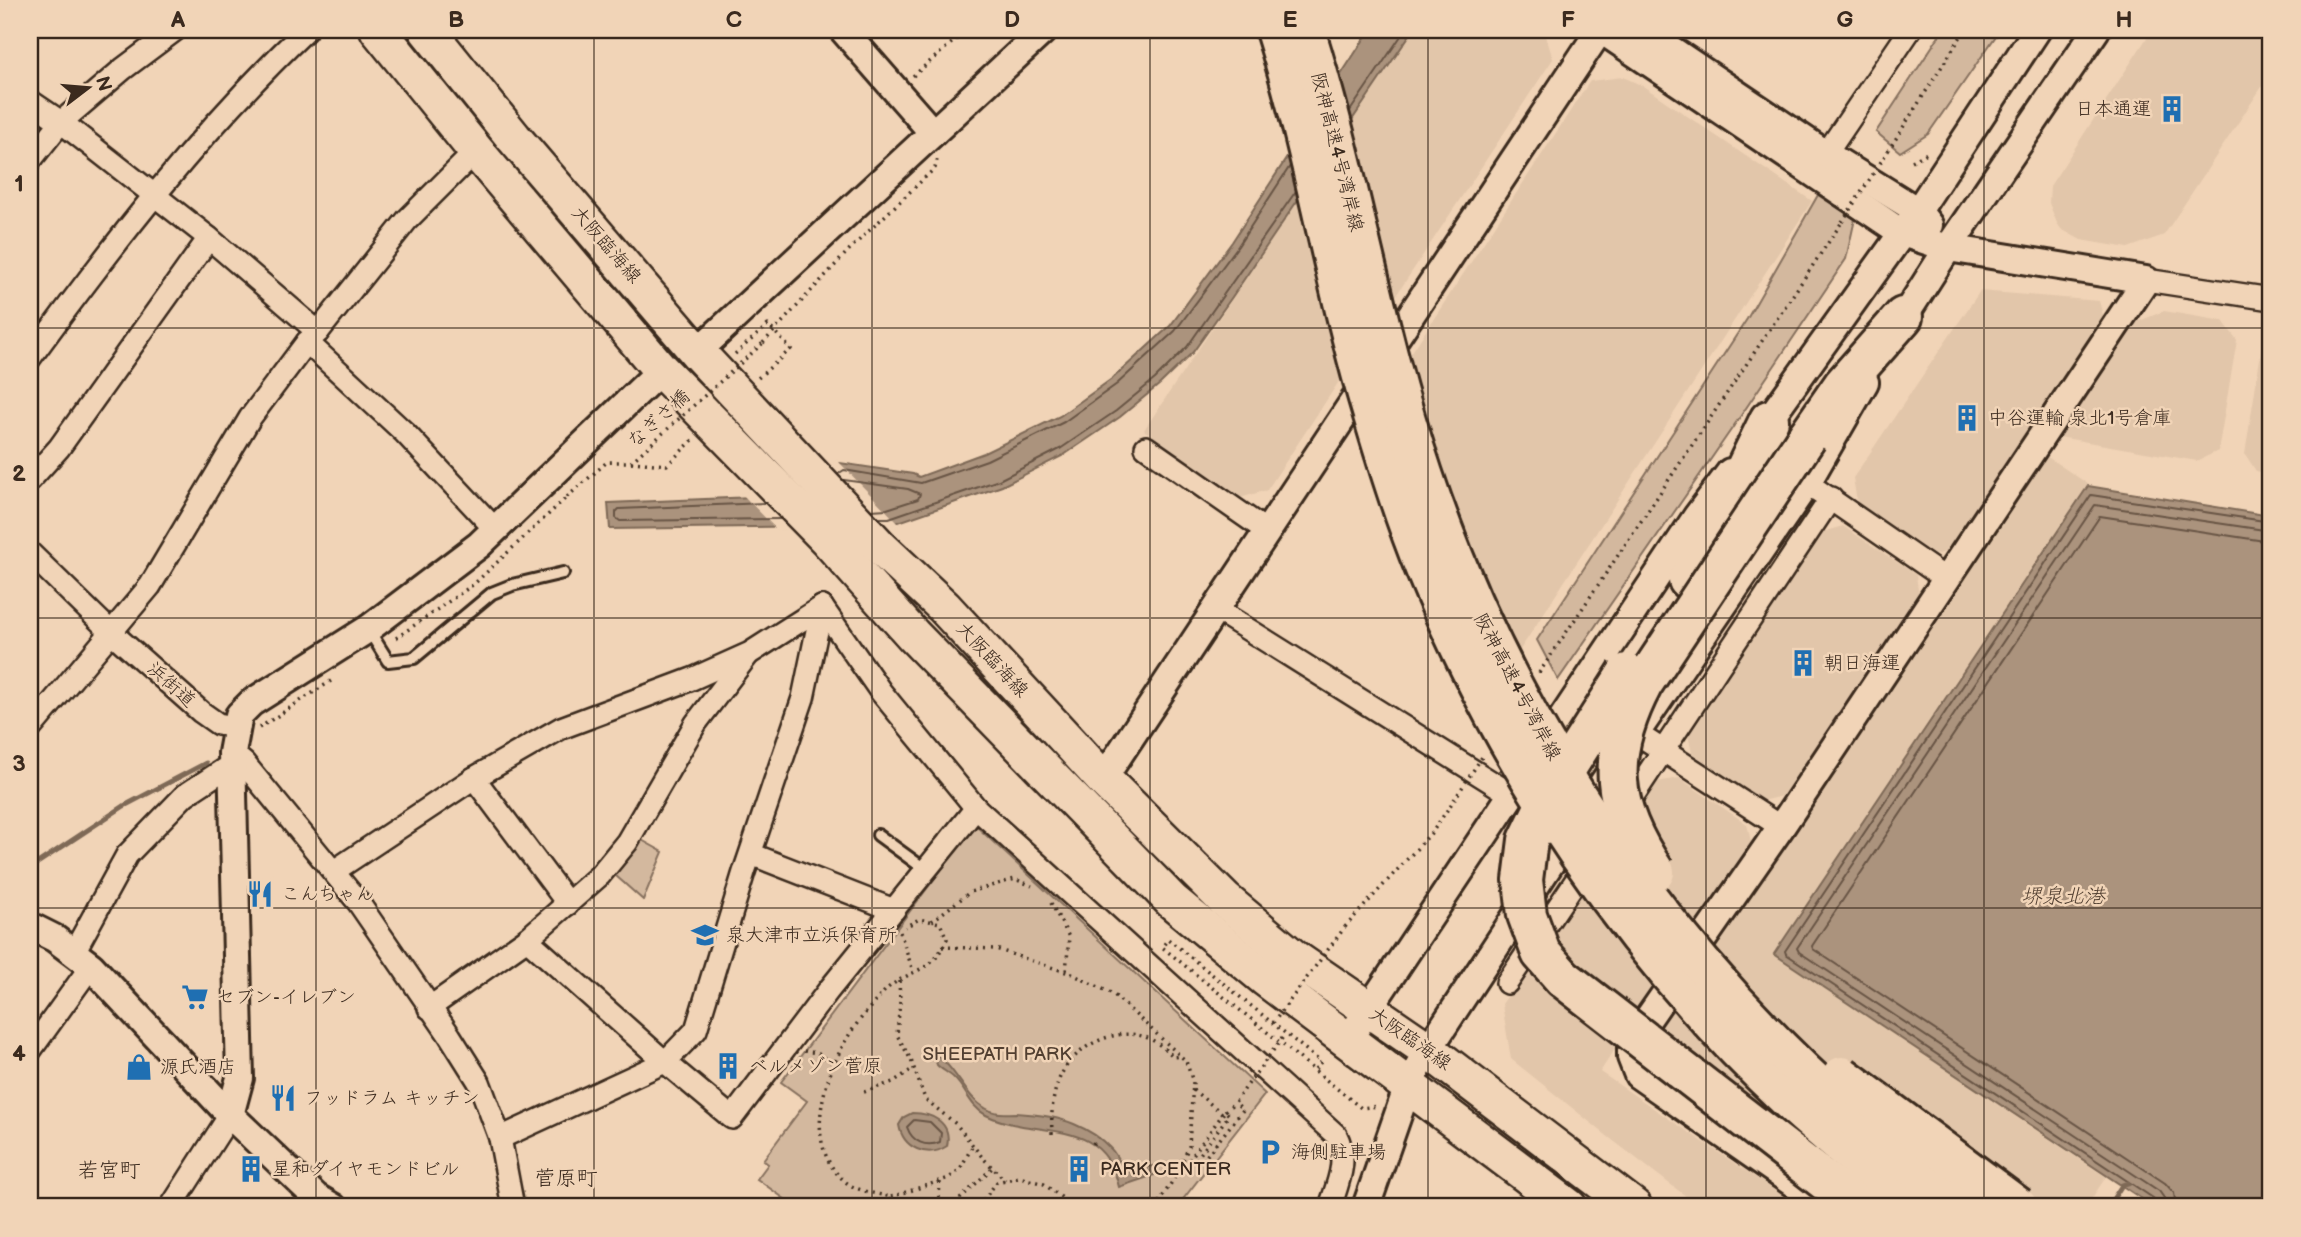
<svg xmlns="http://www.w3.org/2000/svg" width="2301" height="1237" viewBox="0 0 2301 1237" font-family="'Balsamiq Sans','Klee One',sans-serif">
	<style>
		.built { fill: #e2c6aa }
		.green { fill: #d3b89e; stroke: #87715e; stroke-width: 2 }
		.water { fill: #ab937d; stroke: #7e6957; stroke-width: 2 }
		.pier { fill: #f1d4b7 }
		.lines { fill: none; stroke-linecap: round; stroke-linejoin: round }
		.shore { stroke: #685444; stroke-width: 2 }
		.stream { stroke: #7e6957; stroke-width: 5 }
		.service-casing { stroke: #3b2a1e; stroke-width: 16 }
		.minor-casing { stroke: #3b2a1e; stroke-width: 26 }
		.tertiary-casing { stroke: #3b2a1e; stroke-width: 32 }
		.primary-casing { stroke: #3b2a1e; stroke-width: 40 }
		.motorway-casing { stroke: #3b2a1e; stroke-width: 44 }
		.path { stroke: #3b2a1e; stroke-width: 3.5; stroke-dasharray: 2 5; stroke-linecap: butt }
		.service { stroke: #f1d4b7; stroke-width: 10 }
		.minor { stroke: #f1d4b7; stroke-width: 21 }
		.tertiary { stroke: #f1d4b7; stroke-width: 26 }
		.primary { stroke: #f1d4b7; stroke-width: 35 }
		.motorway { stroke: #f1d4b7; stroke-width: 38 }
		.motorway-bridge-casing { stroke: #3b2a1e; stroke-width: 44; stroke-linecap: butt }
		.path-bridge { stroke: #3b2a1e; stroke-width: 3.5; stroke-dasharray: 2 5; stroke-linecap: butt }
		.motorway-bridge { stroke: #f1d4b7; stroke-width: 38 }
		.grid { fill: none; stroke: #3b2a1e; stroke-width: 2; stroke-opacity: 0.55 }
		.labels { text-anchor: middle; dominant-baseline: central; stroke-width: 5; stroke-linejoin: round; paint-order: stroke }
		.poi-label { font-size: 19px; fill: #3b2a1e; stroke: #f1d4b7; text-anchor: start }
		.street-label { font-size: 19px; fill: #3b2a1e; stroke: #f1d4b7 }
		.park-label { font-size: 19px; fill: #523f31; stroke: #f1d4b7 }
		.water-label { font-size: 21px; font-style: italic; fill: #513f31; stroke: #f1d4b7 }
		.neighbourhood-label { font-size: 21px; fill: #3b2a1e; stroke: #f1d4b7 }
		.neatline { fill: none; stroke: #3b2a1e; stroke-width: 2.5 }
		.grid-label { font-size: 23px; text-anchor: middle; font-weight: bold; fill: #3b2a1e }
	</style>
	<rect width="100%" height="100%" fill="#f1d4b7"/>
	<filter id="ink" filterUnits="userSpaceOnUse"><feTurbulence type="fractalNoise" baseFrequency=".0143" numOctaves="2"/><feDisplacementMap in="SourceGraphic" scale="14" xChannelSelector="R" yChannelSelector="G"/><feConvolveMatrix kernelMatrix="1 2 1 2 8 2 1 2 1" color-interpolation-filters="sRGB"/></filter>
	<g filter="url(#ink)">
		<!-- built -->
		<g class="built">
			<path d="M1413 30H1544L1553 59 1267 490 1240 498 1144 430Z"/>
			<path d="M2152 30H2271V73L2164 235 2128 248 2081 240 2061 229 2057 223 2049 203 2050 186Z"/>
			<path d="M1623 77 1643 86 1812 201 1514 659 1447 489 1408 358 1590 81Z"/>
			<path d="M1980 291 2099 301 2105 322 1952 550 1935 555 1857 502 1853 478Z"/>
			<path d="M2164 311 2223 321 2237 340 2218 451 2197 461 2053 436 2127 326Z"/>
			<path d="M2271 340V474L2256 471 2245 454 2262 346Z"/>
			<path d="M2043 454 2088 484 1773 954 2106 1177 2086 1207H1851L1644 1048Z"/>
			<path d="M1843 526 1916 575 1919 597 1785 795 1762 801 1692 753 1687 730 1819 533Z"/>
			<path d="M1679 778 1747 824 1751 842 1600 1072 1799 1207H1700L1611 1139 1511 1059 1502 1004 1657 782Z"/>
		</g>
		<!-- green -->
		<g class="green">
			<path d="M1943 30H2000L1928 134 1900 152 1876 132Z"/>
			<path d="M1818 195 1855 219 1846 259 1742 414 1558 680 1537 640 1747 319Z"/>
			<path d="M975 825 1265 1094 1177 1207H796L757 1179 768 1164 763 1160 807 1101 781 1082Z"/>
			<path d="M638 838 663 852 643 900 615 875Z"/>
		</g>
		<!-- water -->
		<g class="water">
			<path d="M1370 30H1413L1232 297 1193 352 1160 384 1120 417 1064 455 1002 486 890 525 610 529 608 503 802 495 840 463 913 474 919 477 984 453 1060 416 1113 378 1170 326 1232 242Z"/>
			<path d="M2088 486 2271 516V1207H2154L1774 954Z"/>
			<path d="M934 1054C955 1065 965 1097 985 1108 996 1115 1004 1113 1016 1113 1034 1114 1058 1117 1074 1124 1086 1129 1101 1138 1110 1148 1116 1153 1119 1164 1127 1169 1135 1175 1147 1164 1157 1166V1174L1119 1187C1102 1114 1037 1140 986 1115 970 1107 966 1089 954 1078 949 1073 942 1070 937 1065Z"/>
			<path d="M912 1113C932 1113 952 1122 947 1146 927 1159 903 1148 899 1125L904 1117Z"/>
		</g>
		<!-- pier -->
		<path class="pier" d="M837 460 900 525 890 529 777 530 741 493 801 492Z"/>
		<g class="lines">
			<!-- shore -->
			<g class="shore">
				<path d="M1350 111 1405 30"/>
				<path d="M838 474 844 470 921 483 987 460 1064 422 1117 384 1175 331 1238 246 1290 166"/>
				<path d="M844 480 908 489 920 494 918 499 887 509 871 510"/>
				<path d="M765 503 619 509 616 512V518L620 521 781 519"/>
				<path d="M880 518H889L999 480 1060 449 1116 411 1155 379 1187 347 1296 191"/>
				<path d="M914 1120 930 1122 941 1133 940 1142C926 1148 912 1142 907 1127Z"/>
				<path d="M2157 1207 2153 1198 1786 954 1785 951 2091 495 2271 522"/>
				<path d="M2166 1207 2164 1198 2159 1191 1799 952 1797 948 2095 505 2271 531"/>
				<path d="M2176 1207 2174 1193 2165 1183 1813 949 1812 946 2100 516 2271 542"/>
			</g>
			<!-- stream -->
			<g class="stream">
				<path d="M30 868 124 806 206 763"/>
				<path d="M2108 1207 2122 1185 2128 1183"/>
			</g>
			<defs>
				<g id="service">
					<path d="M368 629 388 661 414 658 492 593 512 585 563 573"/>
					<path d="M878 835 926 870"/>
				</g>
				<g id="minor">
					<path d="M30 101 61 122 209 238 318 332"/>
					<path d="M1826 154 1910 30"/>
					<path d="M30 161 61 122 123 69 175 30"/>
					<path d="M2146 280 2271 299"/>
					<path d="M307 342 405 433 495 529"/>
					<path d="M30 358C115 242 202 129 306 30"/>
					<path d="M1146 447 1268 532"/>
					<path d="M30 480 59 448 209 238"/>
					<path d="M1807 483 1946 579"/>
					<path d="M30 553 112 633 201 712 218 724 235 727"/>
					<path d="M822 607 881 692 976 808 1336 1135C1349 1160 1338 1182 1330 1207"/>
					<path d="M1217 610 1512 795"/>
					<path d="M30 729 150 586 250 418 307 342 318 332 407 220 476 151"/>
					<path d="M1636 733 1781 827"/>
					<path d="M232 753 244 763 358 902 450 1036 479 1082 500 1138 513 1207"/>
					<path d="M474 778 568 904"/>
					<path d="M1623 811 1831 498"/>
					<path d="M751 854 894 910"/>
					<path d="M334 871 474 778 561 728 692 679 750 653 822 607"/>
					<path d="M527 939 665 1062 732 1118 828 991 976 808"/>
					<path d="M74 952 127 855 185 795 232 764"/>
					<path d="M1507 983 1591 858"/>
					<path d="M429 1008 527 939 600 875 627 842 696 723 747 656"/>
					<path d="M30 1051 91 966"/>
					<path d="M500 1138 665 1062 696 1030 744 872 803 698 822 607"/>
					<path d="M171 1207 230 1115"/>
				</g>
				<g id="tertiary">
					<path d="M843 30 933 133"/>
					<path d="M1601 30 1902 233 1948 248 2146 280 1781 827 1631 1043V1057L1638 1075 1827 1207"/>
					<path d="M1642 30 1826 154 1918 211 1929 225"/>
					<path d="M1895 331 1948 248 2096 30"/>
					<path d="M697 352 1044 30"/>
					<path d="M1759 433 1918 211 2037 30"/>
					<path d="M1103 779 1600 30"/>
					<path d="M30 926 54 938 91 966 230 1115 316 1197 333 1207"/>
					<path d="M1348 1040 1697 516 1730 472"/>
					<path d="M230 1115 240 1078 232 753 239 715 251 703 368 629 479 545 661 370"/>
					<path d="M1366 1207 1408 1086 1428 1050 1636 733 1807 483 1865 382"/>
				</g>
				<g id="primary">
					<path d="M378 30 476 151 661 370 827 539 913 635 1172 901 1266 979 1569 1207"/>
					<path d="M427 30 514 138 697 352 880 547 944 607 1103 779 1225 900 1294 958 1428 1050 1634 1207"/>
				</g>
				<g id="motorway">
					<path d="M1807 437 1843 385 1903 317"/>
					<path d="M1688 580 1725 511 1769 420"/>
				</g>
			</defs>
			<!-- service casing -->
			<use href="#service" class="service-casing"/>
			<!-- minor casing -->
			<use href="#minor" class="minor-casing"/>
			<!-- tertiary casing -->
			<use href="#tertiary" class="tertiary-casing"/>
			<!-- primary casing -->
			<use href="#primary" class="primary-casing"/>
			<!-- motorway casing -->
			<use href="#motorway" class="motorway-casing"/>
			<!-- path -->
			<g class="path">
				<path d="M913 76 967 30"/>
				<path d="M1888 151 1965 30"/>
				<path d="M1912 161 1929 152"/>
				<path d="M763 343 850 249 935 168 937 160"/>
				<path d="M735 354 768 325 791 349 758 378"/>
				<path d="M631 462 667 465 693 440"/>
				<path d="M396 638 474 584 567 497"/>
				<path d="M1539 673 1842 222"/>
				<path d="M259 728 331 681"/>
				<path d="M1051 903 1069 937 1066 972"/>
				<path d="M932 921 970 892 1015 879 1032 886"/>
				<path d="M1345 927 1433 831 1454 800"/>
				<path d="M900 932 913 971"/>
				<path d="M942 947 996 949 1072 974 1113 994 1186 1061 1193 1082 1189 1146 1177 1174 1156 1207"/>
				<path d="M899 981 900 1001 897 1035 911 1060 925 1099 956 1124 983 1158 1005 1180"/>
				<path d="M804 1051 817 1053 834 1063"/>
				<path d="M1315 1069 1321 1062 1168 939 1162 947 1361 1108 1378 1106"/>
				<path d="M1193 1090 1223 1114"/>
				<path d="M864 1092 893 1082 914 1068"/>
				<path d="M1225 1111 1235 1102"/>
				<path d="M1052 1134C1051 1115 1052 1093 1061 1075 1075 1047 1112 1028 1142 1036 1154 1039 1165 1049 1174 1057L1179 1056"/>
				<path d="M1093 1144 1097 1138"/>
				<path d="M940 1182 939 1198 941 1205"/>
				<path d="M891 1197 949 1178 960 1169 973 1145"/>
				<path d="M941 1206 952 1205 958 1201 993 1167"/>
				<path d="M889 1207 891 1197C878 1194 862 1192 850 1185 801 1151 822 1082 846 1040 856 1023 870 1007 883 993 896 978 917 973 932 962 938 957 943 946 947 939L940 923 919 919 905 927"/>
				<path d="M982 1207 984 1199 997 1182 1019 1177 1044 1184 1074 1207"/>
			</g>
			<!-- service -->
			<use href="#service" class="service"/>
			<!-- minor -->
			<use href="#minor" class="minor"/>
			<!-- tertiary -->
			<use href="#tertiary" class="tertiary"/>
			<!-- primary -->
			<use href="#primary" class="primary"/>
			<!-- motorway -->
			<use href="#motorway" class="motorway"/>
			<defs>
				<g id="motorway-bridge">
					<path d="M1275 30C1314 153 1333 281 1370 405 1386 460 1403 516 1425 569 1507 768 1632 954 1790 1101 1831 1138 1874 1173 1918 1207"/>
					<path d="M1305 30C1351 176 1374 329 1423 474 1522 770 1714 1024 1965 1207"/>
					<path d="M1627 673 1552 791 1528 840 1523 880 1527 915 1541 953 1563 978 1859 1207"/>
					<path d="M1655 872C1610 805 1605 756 1643 684L1807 437"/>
					<path d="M1842 1076 2018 1207"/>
				</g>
			</defs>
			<!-- motorway-bridge casing -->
			<use href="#motorway-bridge" class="motorway-bridge-casing"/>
			<!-- path-bridge -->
			<g class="path-bridge">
				<path d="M1842 222 1888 151"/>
				<path d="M567 497 607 462H631L763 343"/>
				<path d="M1454 800 1484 754"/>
				<path d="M1273 1023 1345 927"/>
				<path d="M1181 1171 1225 1111 1229 1115 1195 1161 1200 1164 1243 1110 1235 1102 1283 1037"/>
			</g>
			<!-- motorway-bridge -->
			<use href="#motorway-bridge" class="motorway-bridge"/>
		</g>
	</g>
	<!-- grid -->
	<path class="grid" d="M316 30V1207M594 30V1207M872 30V1207M1150 30V1207M1428 30V1207M1706 30V1207M1984 30V1207M30 328H2271M30 618H2271M30 908H2271"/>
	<!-- icons -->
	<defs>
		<symbol id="building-bare" viewBox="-9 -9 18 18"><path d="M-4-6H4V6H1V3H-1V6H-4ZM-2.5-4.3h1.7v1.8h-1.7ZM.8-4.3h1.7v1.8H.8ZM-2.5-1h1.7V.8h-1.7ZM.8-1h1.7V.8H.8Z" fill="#1f6fb2" stroke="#f1d4b7" stroke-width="2.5" paint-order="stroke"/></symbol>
		<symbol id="restaurant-bare" viewBox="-9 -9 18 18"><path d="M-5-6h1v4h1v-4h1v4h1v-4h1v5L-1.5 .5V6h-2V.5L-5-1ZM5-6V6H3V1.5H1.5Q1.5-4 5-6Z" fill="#1f6fb2" stroke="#f1d4b7" stroke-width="2.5" paint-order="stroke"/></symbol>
		<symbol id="school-bare" viewBox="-9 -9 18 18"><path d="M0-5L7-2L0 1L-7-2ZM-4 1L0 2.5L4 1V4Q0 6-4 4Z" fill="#1f6fb2" stroke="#f1d4b7" stroke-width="2.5" paint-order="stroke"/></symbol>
		<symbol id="supermarket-bare" viewBox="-9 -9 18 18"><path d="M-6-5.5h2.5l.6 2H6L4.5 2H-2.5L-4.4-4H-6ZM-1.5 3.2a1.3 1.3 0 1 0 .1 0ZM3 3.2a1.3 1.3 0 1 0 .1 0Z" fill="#1f6fb2" stroke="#f1d4b7" stroke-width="2.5" paint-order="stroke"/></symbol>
		<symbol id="shop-bare" viewBox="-9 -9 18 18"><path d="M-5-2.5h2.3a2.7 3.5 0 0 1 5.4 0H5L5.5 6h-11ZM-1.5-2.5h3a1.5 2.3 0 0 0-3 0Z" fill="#1f6fb2" stroke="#f1d4b7" stroke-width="2.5" paint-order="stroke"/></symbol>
		<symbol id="parking-bare" viewBox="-9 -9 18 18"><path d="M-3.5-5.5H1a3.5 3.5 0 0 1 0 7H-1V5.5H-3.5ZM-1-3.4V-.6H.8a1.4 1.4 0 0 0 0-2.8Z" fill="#1f6fb2" stroke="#f1d4b7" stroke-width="2.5" paint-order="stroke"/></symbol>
	</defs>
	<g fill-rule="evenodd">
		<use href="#building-bare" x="2153" y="90" width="38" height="38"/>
		<use href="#building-bare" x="1948" y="399" width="38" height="38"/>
		<use href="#building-bare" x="1784" y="644" width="38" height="38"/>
		<use href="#restaurant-bare" x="241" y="875" width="38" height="38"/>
		<use href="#school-bare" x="686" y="916" width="38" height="38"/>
		<use href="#supermarket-bare" x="176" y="978" width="38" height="38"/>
		<use href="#building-bare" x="709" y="1047" width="38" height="38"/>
		<use href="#shop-bare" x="120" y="1048" width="38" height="38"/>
		<use href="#restaurant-bare" x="264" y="1079" width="38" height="38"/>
		<use href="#parking-bare" x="1251" y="1133" width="38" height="38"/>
		<use href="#building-bare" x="232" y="1150" width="38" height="38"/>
		<use href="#building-bare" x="1060" y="1150" width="38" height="38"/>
	</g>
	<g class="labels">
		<!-- poi labels -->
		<g class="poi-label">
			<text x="2151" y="109" text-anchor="end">日本通運</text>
			<text x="1988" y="418">中谷運輸 泉北1号倉庫</text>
			<text x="1824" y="663">朝日海運</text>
			<text x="281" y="894">こんちゃん</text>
			<text x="726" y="935">泉大津市立浜保育所</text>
			<text x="216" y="997">セブン-イレブン</text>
			<text x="749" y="1066">ベルメゾン菅原</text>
			<text x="160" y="1067">源氏酒店</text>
			<text x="304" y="1098">フッドラム キッチン</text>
			<text x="1291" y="1152">海側駐車場</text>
			<text x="272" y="1169">星和ダイヤモンドビル</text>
			<text x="1100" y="1169">PARK CENTER</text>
		</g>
		<!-- street labels -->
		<g class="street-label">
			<text transform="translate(1337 152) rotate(76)">阪神高速4号湾岸線</text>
			<text transform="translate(606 245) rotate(49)">大阪臨海線</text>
			<text transform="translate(659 419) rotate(-42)">なぎさ橋</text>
			<text transform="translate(992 660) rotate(47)">大阪臨海線</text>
			<text transform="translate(171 685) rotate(42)">浜街道</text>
			<text transform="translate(1517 687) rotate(62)">阪神高速4号湾岸線</text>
			<text transform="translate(1410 1039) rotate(35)">大阪臨海線</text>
		</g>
		<!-- park labels -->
		<g class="park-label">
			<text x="997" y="1054">SHEEPATH PARK</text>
		</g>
		<!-- water labels -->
		<g class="water-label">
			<text x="2063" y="896">堺泉北港</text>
		</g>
		<!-- neighbourhood labels -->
		<g class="neighbourhood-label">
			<text x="109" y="1170">若宮町</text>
			<text x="566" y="1178">菅原町</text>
		</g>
	</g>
	<!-- margin -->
	<rect width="2301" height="1237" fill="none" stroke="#f1d4b7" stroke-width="77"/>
	<!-- north arrow -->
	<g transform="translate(88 88) rotate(74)" stroke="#f1d4b7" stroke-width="5" paint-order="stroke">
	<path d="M0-5L12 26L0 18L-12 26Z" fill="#3b2a1e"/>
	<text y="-10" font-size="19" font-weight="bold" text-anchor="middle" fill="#3b2a1e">N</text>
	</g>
	<rect x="38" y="38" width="2224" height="1160" class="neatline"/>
	<g class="grid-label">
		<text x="178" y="27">A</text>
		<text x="456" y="27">B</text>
		<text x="734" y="27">C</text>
		<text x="1012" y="27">D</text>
		<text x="1290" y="27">E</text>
		<text x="1568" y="27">F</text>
		<text x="1845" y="27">G</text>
		<text x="2124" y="27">H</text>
		<text x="19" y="191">1</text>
		<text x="19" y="481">2</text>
		<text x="19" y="771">3</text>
		<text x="19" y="1061">4</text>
	</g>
</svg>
